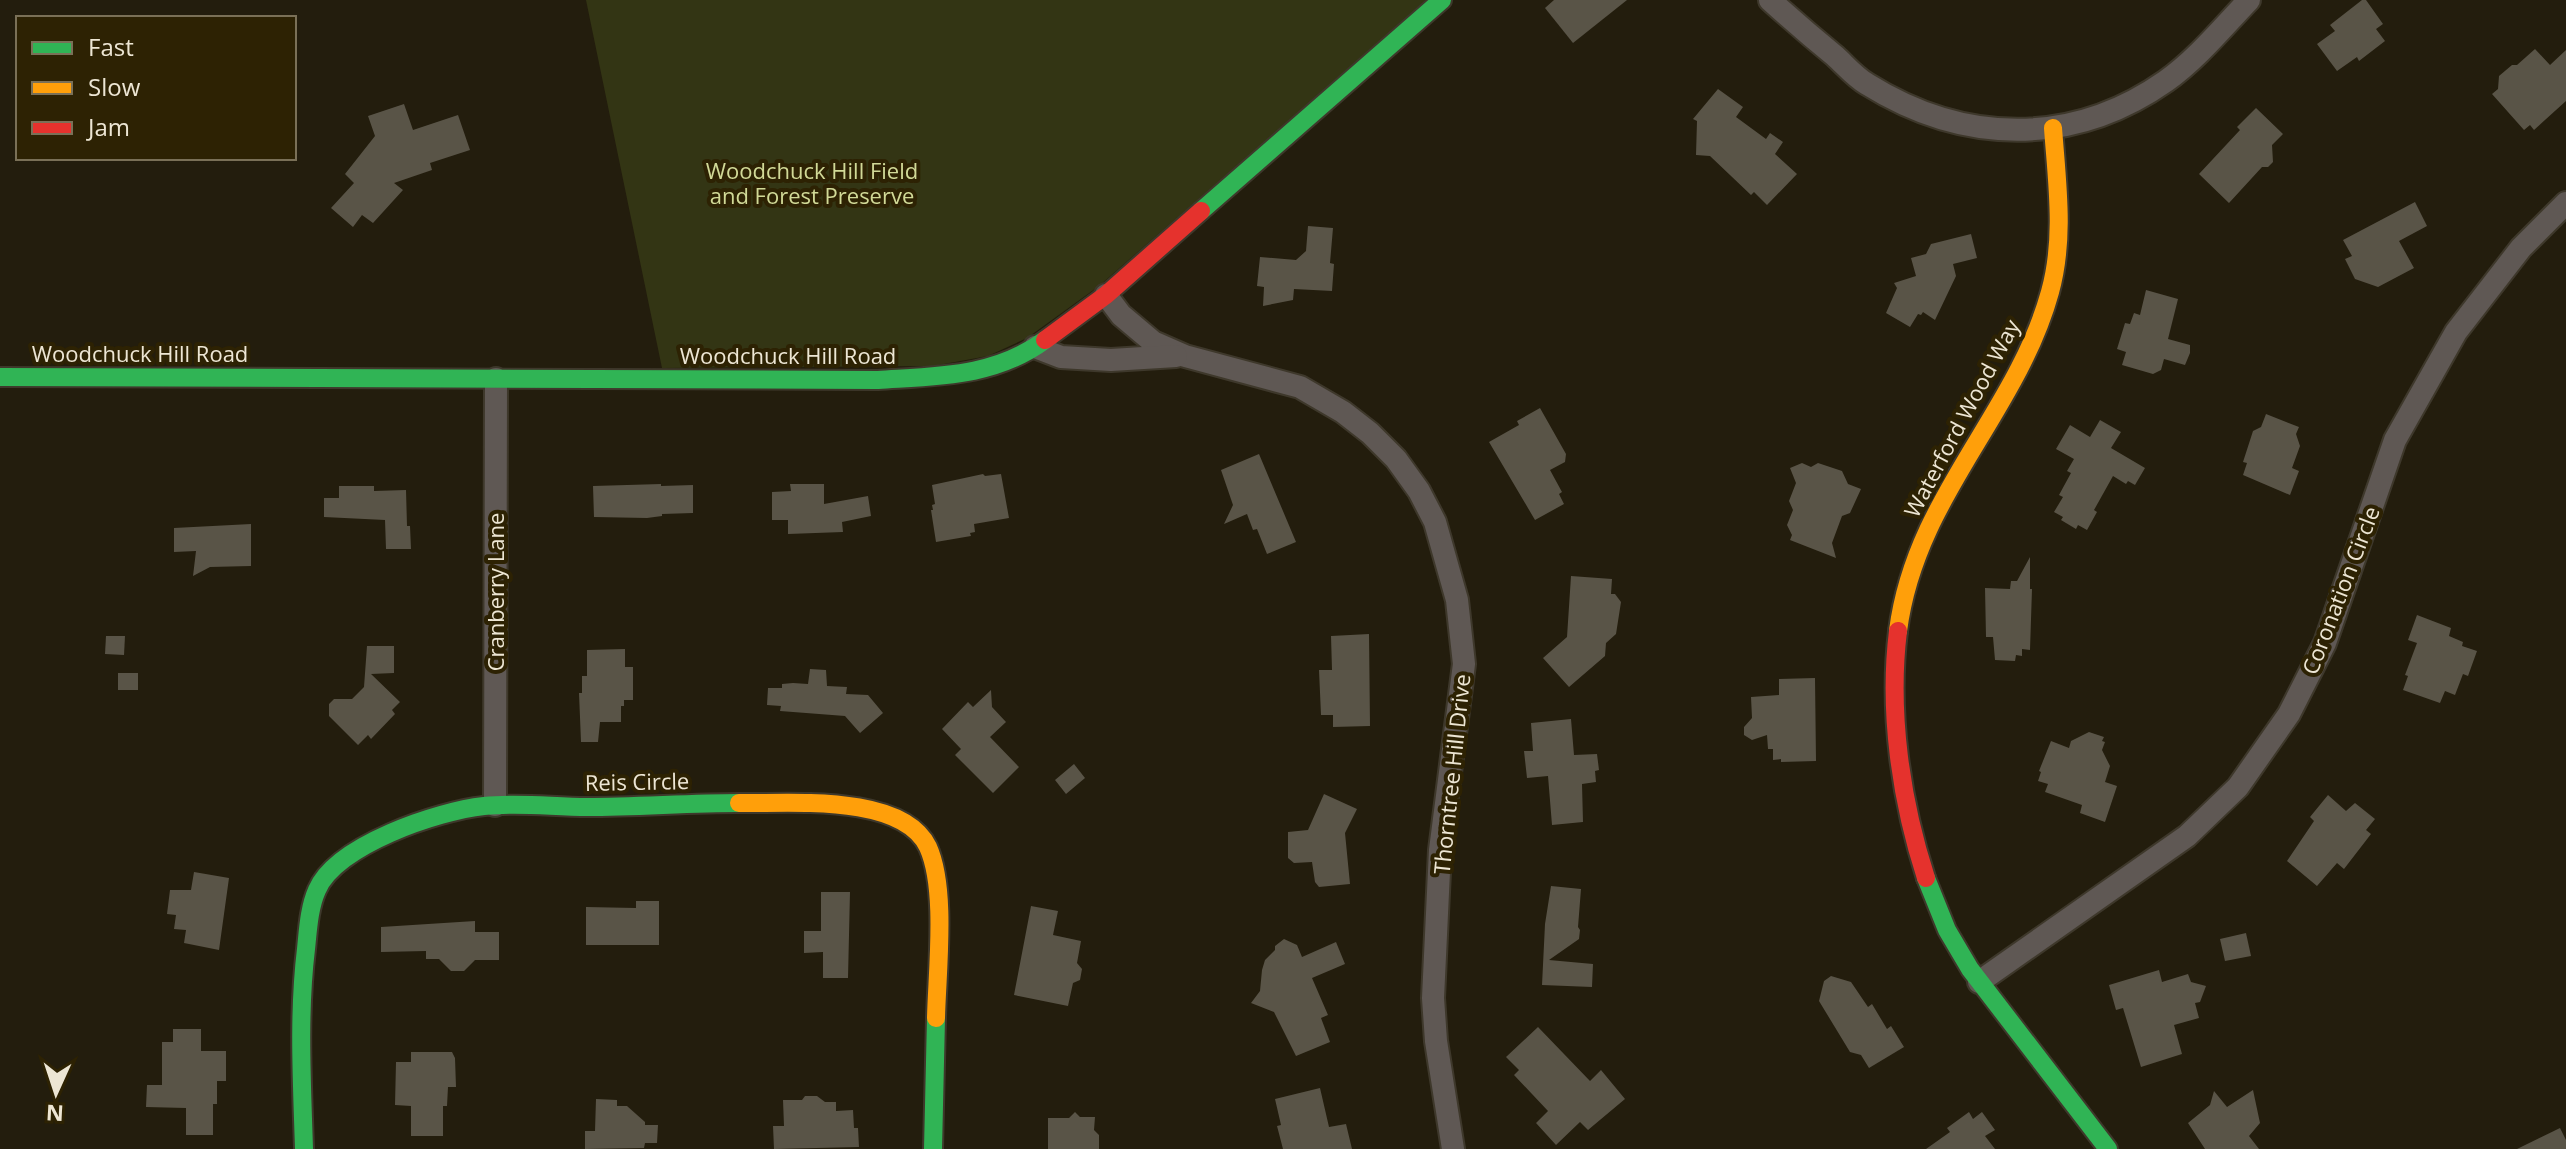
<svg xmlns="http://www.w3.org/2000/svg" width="2566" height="1149" viewBox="0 0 2566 1149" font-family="'Open Sans',sans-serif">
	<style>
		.green { fill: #333514 }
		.building { fill: #595447 }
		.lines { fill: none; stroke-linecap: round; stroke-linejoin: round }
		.street-casing { stroke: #3e382b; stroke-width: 26 }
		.fast-casing { stroke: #3e382b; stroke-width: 22 }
		.slow-casing { stroke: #3e382b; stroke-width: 22 }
		.jam-casing { stroke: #3e382b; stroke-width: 22 }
		.street { stroke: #5f5854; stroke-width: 22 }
		.fast { stroke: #30b455; stroke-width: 18 }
		.slow { stroke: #ff9f0a; stroke-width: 18 }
		.jam { stroke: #e5322d; stroke-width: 18 }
		.labels { text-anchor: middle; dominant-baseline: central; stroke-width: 8; stroke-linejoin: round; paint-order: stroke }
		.park-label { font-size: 22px; fill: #d1d997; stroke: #2d2203 }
		.street-label { font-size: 22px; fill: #ede6d4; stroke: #2d2203 }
	</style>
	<rect width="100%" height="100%" fill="#231d0d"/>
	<!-- green -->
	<path class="green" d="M586 0H1426L1099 286 1027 338 988 356 933 366 662 368Z"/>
	<!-- building -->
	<g class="building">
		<path d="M1554 0H1627L1573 43 1545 8Z"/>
		<path d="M2362 0H2366L2383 24 2376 29 2385 41 2359 61 2357 57 2337 71 2317 44 2335 31 2330 25Z"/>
		<path d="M2535 49 2550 65 2566 50V101L2534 130 2530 125 2524 130 2492 94 2498 89 2499 76 2512 65H2517Z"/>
		<path d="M1718 89 1743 107 1736 117 1766 139 1770 133 1783 142 1775 154 1797 174 1767 205 1754 192 1751 195 1710 156 1696 155 1697 121 1693 119Z"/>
		<path d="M404 104 413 130 458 115 470 150 430 163 432 170 394 183 403 190 373 223 362 215 353 227 331 208 354 183 345 174 375 136 368 116Z"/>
		<path d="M2256 108 2283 134 2272 145 2273 162 2268 167H2262L2229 203 2199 174 2240 130 2237 127Z"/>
		<path d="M2415 202 2427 226 2399 241 2414 268 2378 287 2355 279 2345 259 2352 256 2343 240Z"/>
		<path d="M1308 226 1333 228 1330 263 1334 264 1332 291 1294 289 1293 300 1263 306 1264 287 1257 286 1260 257 1296 260 1306 251Z"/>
		<path d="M1971 234 1977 258 1953 264 1956 276 1935 320 1923 312 1921 315 1918 314 1910 327 1886 313 1897 288 1894 283 1916 276 1911 258 1926 254 1931 244Z"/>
		<path d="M2146 290 2178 299 2168 339 2190 345V353L2185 365 2164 359 2161 370 2153 374 2122 365 2126 352 2117 349 2125 323 2130 324 2134 313 2140 315Z"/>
		<path d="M1540 408 1566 454 1565 462 1550 470 1562 492 1559 494 1564 504 1535 520 1489 442 1519 425 1517 421Z"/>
		<path d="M2266 414 2299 427 2296 434 2300 446 2292 468 2299 471 2290 495 2243 475 2247 463 2243 462 2253 431 2261 427Z"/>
		<path d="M2100 420 2121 432 2111 448 2145 468 2135 485 2128 481 2126 484 2113 476 2094 510 2097 512 2087 530 2078 525 2076 529 2061 520 2063 517 2054 512 2063 497 2059 495 2071 473 2067 471 2074 459 2056 449 2070 425 2090 437Z"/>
		<path d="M1259 454 1296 542 1267 554 1257 529 1253 530 1247 514 1224 524 1233 505 1221 470Z"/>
		<path d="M1802 463 1811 467 1818 463 1842 471 1848 484 1861 489 1850 513 1842 516 1832 543 1836 558 1790 540 1792 535 1787 525 1793 510 1789 501 1796 483 1790 468Z"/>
		<path d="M983 474 985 476 1001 474 1009 518 974 524 975 532 970 533 971 536 936 542 931 510H933L932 505 935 504 932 485Z"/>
		<path d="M661 484V486L693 485V513L662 514V516L647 518 594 517 593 486Z"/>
		<path d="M790 484H824V504L868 496 871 516 842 522 843 532 788 534V520H772V492L791 491Z"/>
		<path d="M339 486H374V491L406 490 407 526H410L411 549H386L385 520 324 517V498H339Z"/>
		<path d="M251 524V566L210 567 193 576 196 551 174 552V528Z"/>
		<path d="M2030 557V589H2032L2030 650 2022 649V656L2016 655 2015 661 1995 660 1993 637H1986L1985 588 2010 589 2011 581H2017Z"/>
		<path d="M1571 576 1612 579 1611 594H1615L1621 602 1616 634 1606 643 1605 656 1569 687 1543 658 1567 637Z"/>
		<path d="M2417 615 2451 628 2449 636 2463 642 2462 646 2477 651 2468 676 2463 674 2455 695 2445 691 2440 703 2403 690 2408 676 2405 675 2417 643 2408 640Z"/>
		<path d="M1369 634 1370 726 1333 727V715H1321L1319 670H1332L1331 636Z"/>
		<path d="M106 636H125L124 655 105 654Z"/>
		<path d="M367 646H394V673L371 674 400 702 392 710 395 714 371 739 368 735 358 745 329 716V704L334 699H352L364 687Z"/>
		<path d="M625 649V667H633V700H624V706H621V722H600L598 742H581L579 693H582V676H587V650Z"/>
		<path d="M810 669 826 670 827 686 847 687 846 694 868 695 883 713 860 733 845 716 780 711 781 706 767 705 768 688H782V684L793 683 808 684Z"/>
		<rect x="118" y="673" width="20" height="17"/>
		<path d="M1815 678 1816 761 1781 762V759L1773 760V749H1768L1767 735 1752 740 1744 735V727L1752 718 1751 697 1779 695V679Z"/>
		<path d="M991 690 992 707 1006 722 990 737 1019 767 993 793 955 755 961 749 942 729 968 702 973 707Z"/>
		<path d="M1571 719 1574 755 1597 754 1599 770 1595 771 1596 782 1582 784 1583 822 1552 825 1548 776 1527 778 1524 751H1533L1531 723Z"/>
		<path d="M2089 732 2104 737 2102 741 2105 742 2102 750 2110 766 2105 782 2117 786 2105 822 2080 813 2082 805 2045 792 2048 784 2038 781 2041 772 2039 771 2051 741 2069 748 2071 741Z"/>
		<path d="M1074 764 1085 778 1066 794 1055 780Z"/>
		<path d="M1324 794 1357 809 1345 833 1350 884 1319 887 1315 882 1312 862 1294 863 1288 858V832L1308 830Z"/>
		<path d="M2328 795 2346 811 2355 803 2375 819 2366 830 2371 834 2344 869 2337 863 2317 886 2287 861 2314 821 2310 817Z"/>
		<path d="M194 872 229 878 219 950 184 943 186 930 174 929 176 915 167 914 170 890H191Z"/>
		<path d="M1551 886 1581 889 1578 927 1580 930 1579 939 1549 960 1593 964 1592 987 1542 985 1545 924Z"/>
		<path d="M821 892H850L848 978H823V952L804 953V931H821Z"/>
		<path d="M636 901H659V945H586V907L636 908Z"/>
		<path d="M1031 906 1058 911 1053 935 1081 941 1077 963 1082 969 1080 980 1073 983 1068 1006 1014 995Z"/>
		<path d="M475 921V932H499V960H475L464 971H451L439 959H426V951L381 952V927Z"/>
		<path d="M2246 933 2251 956 2225 961 2220 939Z"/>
		<path d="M1284 939 1297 945 1302 957 1336 942 1345 964 1312 978 1328 1015 1321 1018 1330 1042 1296 1056 1274 1012 1251 1003 1260 991 1262 970 1265 960 1275 950V946Z"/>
		<path d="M2159 970 2162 982 2188 974 2191 982 2206 986 2200 1002 2195 1003 2199 1018 2174 1025 2182 1054 2141 1067 2123 1008 2116 1010 2109 985Z"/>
		<path d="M1831 976 1851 982 1868 1007 1872 1004 1887 1029 1891 1026 1904 1047 1869 1068 1861 1055 1850 1052 1819 1001 1824 981Z"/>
		<path d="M1538 1027 1590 1081 1601 1070 1625 1099 1588 1130 1580 1122 1556 1145 1536 1123 1548 1111 1514 1075 1519 1070 1506 1057Z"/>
		<path d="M173 1029H201V1051H226V1081H217V1104H213V1135H186V1108L146 1107 147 1085H162V1042H173Z"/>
		<path d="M411 1052H452L455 1058 456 1087H448L447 1106H443V1136H411V1106L395 1105 396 1062H411Z"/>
		<path d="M1320 1088 1329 1127 1346 1124 1352 1149H1283L1277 1126 1281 1125 1275 1099Z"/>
		<path d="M2253 1090 2260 1123 2249 1136 2259 1149H2205L2188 1123 2210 1105 2214 1091 2227 1107Z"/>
		<path d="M805 1096H817L825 1102H836V1111L853 1110 854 1128H858L859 1147 774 1149 773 1126H784L783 1100H802Z"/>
		<path d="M596 1099 617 1100V1106H627L645 1122V1125H658L657 1143H645L644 1148 585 1149V1131H595Z"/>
		<path d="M1075 1112 1080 1117H1095L1094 1130 1099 1135V1149H1048V1118H1069Z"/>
		<path d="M1969 1112 1973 1119 1982 1112 1995 1130 1985 1136 1995 1149H1926L1950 1132 1947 1128Z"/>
		<path d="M2560 1128 2566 1140V1149H2517Z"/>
	</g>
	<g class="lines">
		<defs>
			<g id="street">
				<path d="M1770 0C1791 19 1813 38 1835 56 1845 65 1855 77 1867 84 1963 144 2072 147 2166 81 2197 59 2223 27 2249 0"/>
				<path d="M1106 295 1121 315 1153 342 1185 356 1300 387 1343 412 1370 433 1396 459 1419 491 1435 522 1457 600 1464 664 1440 850 1433 998 1436 1041 1453 1149"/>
				<path d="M1035 347 1061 357 1111 360 1176 356"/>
				<path d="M495 805 496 379"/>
				<path d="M1979 982 2187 836 2238 787 2289 714 2325 643 2395 440 2456 332 2521 248 2566 203"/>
			</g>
			<g id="fast">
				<path d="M1201 211 1442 0"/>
				<path d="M0 377 878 380C938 376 995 377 1045 340"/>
				<path d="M1926 878 1947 930 1970 969 2108 1149"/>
				<path d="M304 1149C302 1083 298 1015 306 949 308 930 309 908 317 890 336 845 438 811 484 806 519 802 553 807 587 807 638 807 688 803 739 803"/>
				<path d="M933 1149 936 1018"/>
			</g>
			<g id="slow">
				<path d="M1898 631C1915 497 2016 415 2050 292 2065 238 2057 183 2053 128"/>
				<path d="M739 803C788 804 902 793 928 847 947 889 937 971 936 1018"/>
			</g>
			<g id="jam">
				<path d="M1045 340 1106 295 1201 211"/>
				<path d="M1898 631C1888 712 1901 801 1926 878"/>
			</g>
		</defs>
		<!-- street casing -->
		<use href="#street" class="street-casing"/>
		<!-- fast casing -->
		<use href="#fast" class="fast-casing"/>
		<!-- slow casing -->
		<use href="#slow" class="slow-casing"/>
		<!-- jam casing -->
		<use href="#jam" class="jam-casing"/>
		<!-- street -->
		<use href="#street" class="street"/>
		<!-- fast -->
		<use href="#fast" class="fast"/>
		<!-- slow -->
		<use href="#slow" class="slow"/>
		<!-- jam -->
		<use href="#jam" class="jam"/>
	</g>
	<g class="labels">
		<!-- park labels -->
		<g class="park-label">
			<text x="812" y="170">Woodchuck Hill Field<tspan x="812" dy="25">and Forest Preserve</tspan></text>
		</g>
		<!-- street labels -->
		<g class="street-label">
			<text x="140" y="353">Woodchuck Hill Road</text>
			<text x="788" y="355">Woodchuck Hill Road</text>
			<text transform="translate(1961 418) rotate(-62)">Waterford Wood Way</text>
			<text transform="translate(2340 590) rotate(-69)">Coronation Circle</text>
			<text transform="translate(495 592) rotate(-90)">Cranberry Lane</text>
			<text transform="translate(1451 774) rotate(-84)">Thorntree Hill Drive</text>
			<text transform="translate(637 781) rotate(-1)">Reis Circle</text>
		</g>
	</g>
	<!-- legend -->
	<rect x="16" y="16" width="280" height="144" fill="#2d2203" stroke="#7a7057" stroke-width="2"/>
	<rect x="32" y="42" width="40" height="12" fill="#30b455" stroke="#7a7057" stroke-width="2"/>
	<text x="88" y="56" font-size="24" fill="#ede6d4">Fast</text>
	<rect x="32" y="82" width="40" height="12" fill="#ff9f0a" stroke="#7a7057" stroke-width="2"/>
	<text x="88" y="96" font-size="24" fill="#ede6d4">Slow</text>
	<rect x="32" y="122" width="40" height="12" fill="#e5322d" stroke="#7a7057" stroke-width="2"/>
	<text x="88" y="136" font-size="24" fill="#ede6d4">Jam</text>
	<!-- north arrow -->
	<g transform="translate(56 1093) rotate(183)" stroke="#2d2203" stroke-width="6" paint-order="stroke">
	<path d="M0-6L14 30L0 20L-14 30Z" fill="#ede6d4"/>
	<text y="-12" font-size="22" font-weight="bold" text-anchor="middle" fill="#ede6d4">N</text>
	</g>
</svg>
